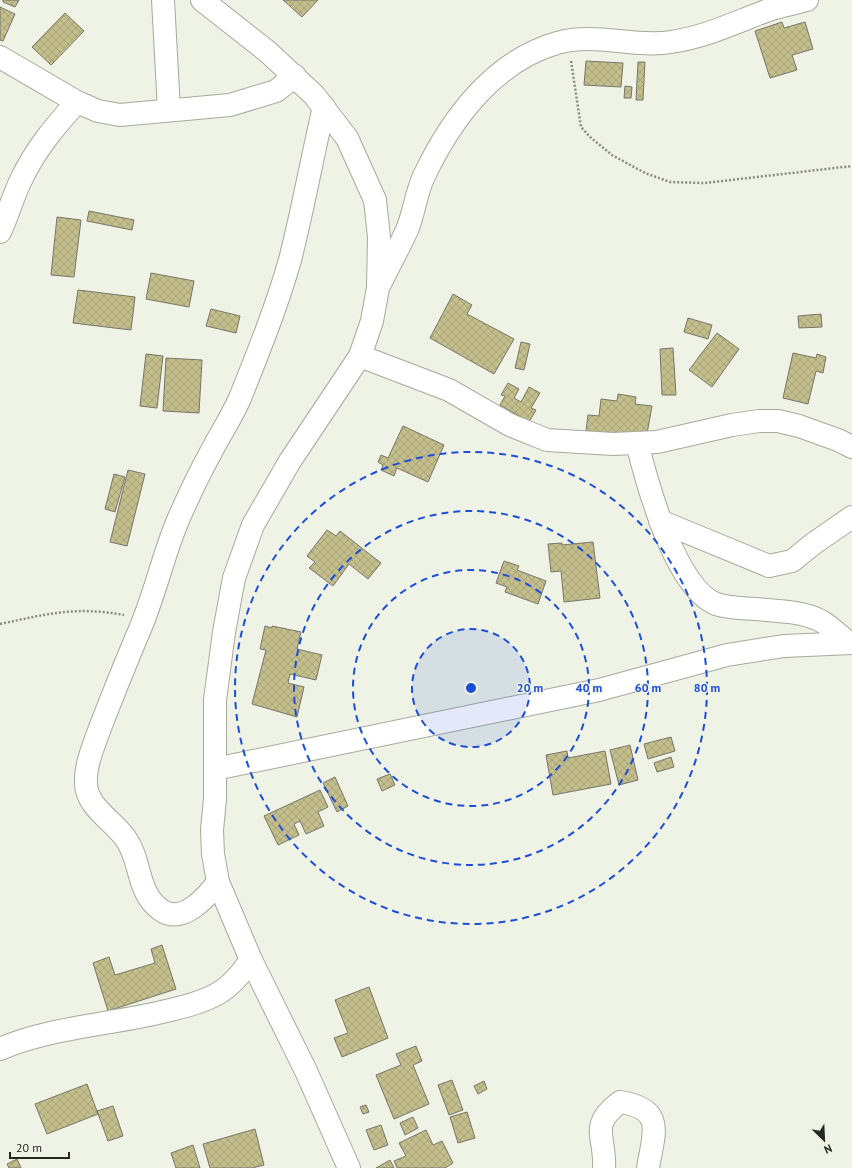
<svg xmlns="http://www.w3.org/2000/svg" width="852" height="1168" viewBox="0 0 852 1168" font-family="'PT Sans',sans-serif">
	<style>
		.building { fill: url(#building-cross-hatch); stroke: #777568 }
		.lines { fill: none; stroke-linecap: round; stroke-linejoin: round }
		.street-casing { stroke: #a5aa9c; stroke-width: 24 }
		.path { stroke: #888b82; stroke-width: 2.5; stroke-dasharray: 2 2; stroke-linecap: butt }
		.street { stroke: #fff; stroke-width: 22 }
		.ring { fill: none; stroke: #1d4ed8; stroke-width: 2; stroke-dasharray: 7 5 }
		.centre { fill: #1d4ed8; stroke: #eef3e5; stroke-width: 2 }
		.ring-label { font-size: 12px; text-anchor: middle; font-weight: bold; fill: #1d4ed8; stroke: #eef3e5; stroke-width: 3; stroke-linejoin: round; paint-order: stroke }
	</style>
	<defs>
		<pattern id="building-cross-hatch" width="8" height="8" patternUnits="userSpaceOnUse"><rect width="8" height="8" fill="#c3be8c"/><path d="M0 0l8 8M0 8l8-8" fill="none" stroke="#a7a378"/></pattern>
	</defs>
	<rect width="100%" height="100%" fill="#eef3e5"/>
	<!-- building -->
	<g class="building">
		<path d="M3 0H19L15 7 3 2Z"/>
		<path d="M283 0H318L302 17Z"/>
		<path d="M0 7 15 14 3 41 0 40Z"/>
		<path d="M65 13 84 31 51 65 32 47Z"/>
		<path d="M782 22 784 28 805 22 813 49 792 55 797 70 770 78 755 31Z"/>
		<path d="M586 61 623 63 621 87 584 85Z"/>
		<path d="M638 62H645L643 100H636Z"/>
		<path d="M625 86 632 87 631 98H624Z"/>
		<path d="M89 211 134 220 132 230 87 221Z"/>
		<path d="M57 217 81 220 74 277 51 275Z"/>
		<path d="M151 273 194 281 189 307 146 299Z"/>
		<path d="M78 290 135 297 131 330 73 323Z"/>
		<path d="M453 294 472 305 467 314 514 339 494 374 430 338Z"/>
		<path d="M211 309 240 316 236 333 206 326Z"/>
		<path d="M821 314 822 327 799 328 798 316Z"/>
		<path d="M688 318 712 325 708 339 684 332Z"/>
		<path d="M717 333 739 349 712 387 689 370Z"/>
		<path d="M521 342 530 344 524 370 515 368Z"/>
		<path d="M673 348 676 395H662L660 349Z"/>
		<path d="M793 353 816 358 817 354 826 357 823 373 816 371 808 404 783 398Z"/>
		<path d="M146 354 163 356 157 408 140 406Z"/>
		<path d="M166 358 202 360 199 413 163 411Z"/>
		<path d="M508 383 519 389 514 398 521 402 529 387 540 393 531 408 536 410 529 422 500 405 505 396 501 395Z"/>
		<path d="M618 394 636 397 635 404 652 406 646 439 586 431 588 415 599 416 601 399 617 401Z"/>
		<path d="M403 426 444 445 428 482 397 468 394 476 381 470 383 465 378 462 381 455 388 458Z"/>
		<path d="M128 470 145 474 127 546 110 542Z"/>
		<path d="M114 474 125 477 115 512 105 509Z"/>
		<path d="M327 530 336 536 340 531 381 563 368 579 349 564 333 586 309 568 315 562 307 556Z"/>
		<path d="M593 542 600 598 564 602 561 571 551 572 548 544 562 543V545Z"/>
		<path d="M504 561 519 566 517 570 546 581 538 604 505 592 507 587 496 583Z"/>
		<path d="M265 626 272 628V626L301 632 297 649 322 655 316 680 290 674 288 683 304 687 297 717 252 704 266 650 260 649Z"/>
		<path d="M671 737 675 751 648 759 644 744Z"/>
		<path d="M630 745 638 780 619 785 610 750Z"/>
		<path d="M567 751 568 758 605 751 611 784 553 795 546 755Z"/>
		<path d="M671 757 674 767 657 772 654 763Z"/>
		<path d="M390 774 395 785 382 791 377 779Z"/>
		<path d="M335 777 348 806 337 812 323 783Z"/>
		<path d="M320 790 328 807 318 812 324 826 306 834 300 821 294 824 299 835 278 845 264 816Z"/>
		<path d="M162 945 176 989 108 1011 93 963 109 957 115 975 155 963 151 949Z"/>
		<path d="M369 987 388 1038 342 1057 334 1038 348 1033 335 1000Z"/>
		<path d="M416 1046 422 1061 413 1065 429 1104 394 1119 376 1075 401 1065 396 1054Z"/>
		<path d="M452 1080 463 1110 449 1115 438 1085Z"/>
		<path d="M484 1081 487 1089 478 1094 474 1086Z"/>
		<path d="M87 1084 98 1114 47 1134 35 1104Z"/>
		<path d="M366 1105 369 1112 363 1114 360 1107Z"/>
		<path d="M113 1106 123 1136 108 1141 97 1111Z"/>
		<path d="M467 1112 475 1138 458 1143 450 1117Z"/>
		<path d="M413 1117 418 1128 405 1135 400 1123Z"/>
		<path d="M381 1125 388 1145 374 1150 366 1130Z"/>
		<path d="M255 1129 264 1165 252 1168H210L203 1144Z"/>
		<path d="M426 1130 433 1145 442 1141 453 1163 445 1168H397L394 1161 406 1156 399 1143Z"/>
		<path d="M193 1145 200 1168H176L171 1153Z"/>
		<path d="M17 1159 21 1168H9L7 1164Z"/>
		<path d="M390 1160 394 1168H376Z"/>
	</g>
	<g class="lines">
		<defs>
			<g id="street">
				<path d="M163 0 169 110"/>
				<path d="M202 0 268 52 314 95 347 138 375 200 379 237 378 288 372 321 360 356 290 461 253 525 234 578 224 632 215 700V799L212 830 213 854 218 882 251 960 306 1071 349 1168"/>
				<path d="M0 57 77 102 98 111 120 115 230 105 276 91 295 76"/>
				<path d="M0 232C8 215 13 196 21 180 35 150 55 126 77 102"/>
				<path d="M381 282C389 265 399 248 407 230 414 213 416 193 424 176 451 119 494 61 557 43 595 32 634 48 671 42 705 37 734 23 766 11 779 6 793 4 807 0"/>
				<path d="M360 356 449 390 510 425 547 440 613 444 657 442 732 425 759 421H778L799 426 838 440 852 447"/>
				<path d="M637 443C647 483 675 587 716 604 728 608 743 608 755 609 776 611 802 611 821 621 830 626 839 635 847 642"/>
				<path d="M660 521 769 566 792 561 813 544 852 517"/>
				<path d="M215 769 599 690 727 655 784 646 852 643"/>
				<path d="M218 882C206 898 182 925 161 910 136 892 142 862 126 839 114 821 86 807 86 783 85 765 94 745 100 728 112 697 124 667 137 636 154 599 162 558 178 520 188 497 199 474 211 452 220 434 232 417 240 398 258 353 277 306 290 260 303 209 312 158 324 107"/>
				<path d="M0 1049C47 1028 112 1024 162 1012 183 1007 205 1002 222 991 234 983 243 971 251 960"/>
				<path d="M604 1168C606 1136 588 1126 620 1102 667 1109 653 1135 648 1168"/>
			</g>
		</defs>
		<!-- street casing -->
		<use href="#street" class="street-casing"/>
		<!-- path -->
		<g class="path">
			<path d="M571 61 581 127 590 137 612 155 645 173 670 182 705 183 852 166"/>
			<path d="M0 624C47 614 75 606 124 615"/>
		</g>
		<!-- street -->
		<use href="#street" class="street"/>
	</g>
	<!-- distance rings -->
	<circle cx="471" cy="688" r="59" fill="#1d4ed8" fill-opacity=".12"/>
	<g class="ring">
		<circle cx="471" cy="688" r="59"/>
		<circle cx="471" cy="688" r="118"/>
		<circle cx="471" cy="688" r="177"/>
		<circle cx="471" cy="688" r="236"/>
	</g>
	<circle cx="471" cy="688" r="6" class="centre"/>
	<g class="ring-label">
		<text x="530" y="692">20 m</text>
		<text x="589" y="692">40 m</text>
		<text x="648" y="692">60 m</text>
		<text x="707" y="692">80 m</text>
	</g>
	<!-- north arrow -->
	<g transform="translate(824 1140) rotate(156)" stroke="#eef3e5" stroke-width="3" paint-order="stroke">
	<path d="M0-3L7 15L0 10L-7 15Z" fill="#262823"/>
	<text y="-6" font-size="11" font-weight="bold" text-anchor="middle" fill="#262823">N</text>
	</g>
	<!-- scale -->
	<path d="M10 1152v6h59v-6" fill="none" stroke="#262823" stroke-width="2"/>
	<text x="16" y="1152" font-size="12" fill="#262823" stroke="#eef3e5" stroke-width="3" paint-order="stroke">20 m</text>
</svg>
